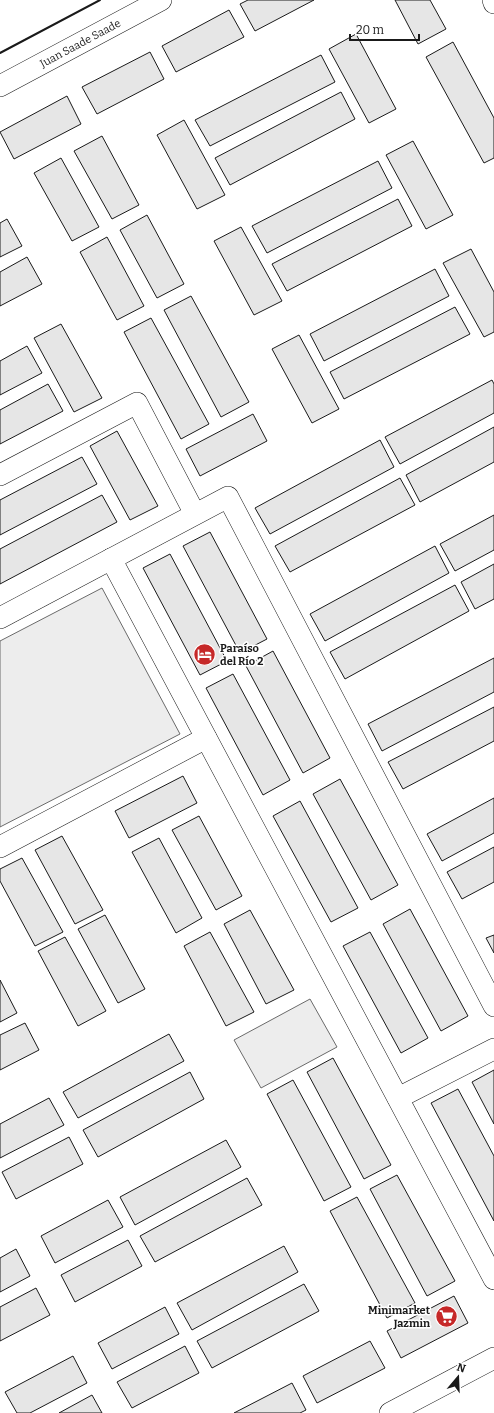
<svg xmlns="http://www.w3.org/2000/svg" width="494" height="1413" viewBox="0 0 494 1413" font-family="Bitter,serif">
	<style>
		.built { fill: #ededed; stroke: #6a6a6a }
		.building { fill: #e6e6e6; stroke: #1a1a1a }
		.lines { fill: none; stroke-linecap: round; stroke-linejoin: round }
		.minor-casing { stroke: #1a1a1a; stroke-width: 22 }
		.minor { stroke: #fff; stroke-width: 21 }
		.wall { stroke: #1a1a1a; stroke-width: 2 }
		.labels { text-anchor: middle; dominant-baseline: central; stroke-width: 3; stroke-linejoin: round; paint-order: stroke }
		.street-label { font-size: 11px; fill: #1a1a1a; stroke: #fff }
		.poi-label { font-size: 11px; font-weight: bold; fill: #1a1a1a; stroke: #fff; text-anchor: start }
	</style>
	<rect width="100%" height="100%" fill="#fff"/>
	<!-- built -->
	<g class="built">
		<path d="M102 588 180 734 0 827V641Z"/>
		<path d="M310 999 337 1047 261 1088 234 1040Z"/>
	</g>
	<!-- building -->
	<g class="building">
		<path d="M248 0H314L255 31 240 4Z"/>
		<path d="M395 0H430L446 29 418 44Z"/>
		<path d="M229 10 244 37 176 72 162 46Z"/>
		<path d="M356 34 396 109 369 123 329 49Z"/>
		<path d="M453 42 494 118V158L484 163 426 57Z"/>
		<path d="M150 52 164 79 97 114 82 87Z"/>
		<path d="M321 55 335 82 210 146 195 120Z"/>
		<path d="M341 92 355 119 230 185 215 158Z"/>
		<path d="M67 96 81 124 14 159 0 132Z"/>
		<path d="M184 120 225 195 197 209 157 135Z"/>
		<path d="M102 136 139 205 112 219 74 151Z"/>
		<path d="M413 141 453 215 426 229 386 155Z"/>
		<path d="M61 158 99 227 72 241 34 173Z"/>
		<path d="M378 161 392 188 267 253 252 226Z"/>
		<path d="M398 199 412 226 287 291 272 264Z"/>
		<path d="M147 215 184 284 157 298 120 230Z"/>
		<path d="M7 219 22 246 0 257V223Z"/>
		<path d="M241 227 282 301 254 315 214 241Z"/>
		<path d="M107 237 144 306 117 320 80 252Z"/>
		<path d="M471 249 494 292V332L484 337 443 263Z"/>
		<path d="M27 257 42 284 0 306V272Z"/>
		<path d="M435 269 449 296 324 361 310 334Z"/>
		<path d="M191 296 249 402 221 417 164 310Z"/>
		<path d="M455 307 470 334 344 399 330 372Z"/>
		<path d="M151 318 209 424 181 439 124 332Z"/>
		<path d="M61 324 102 398 74 412 34 338Z"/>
		<path d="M299 335 339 409 312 423 272 349Z"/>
		<path d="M27 346 42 373 0 395V361Z"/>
		<path d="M492 380 494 384V413L400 464 385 437Z"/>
		<path d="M48 384 63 411 0 444V410Z"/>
		<path d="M253 414 267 441 200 476 186 449Z"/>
		<path d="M494 427V462L420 502 406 475Z"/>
		<path d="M117 431 158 506 130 520 90 446Z"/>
		<path d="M380 440 394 467 270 534 255 508Z"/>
		<path d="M82 457 97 484 0 535V500Z"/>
		<path d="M400 478 415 505 290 572 275 546Z"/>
		<path d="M102 495 117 522 0 584V549Z"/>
		<path d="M494 515V550L455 571 440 544Z"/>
		<path d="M210 532 267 639 240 653 183 546Z"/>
		<path d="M435 546 449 573 325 641 310 614Z"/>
		<path d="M170 554 227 661 200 675 143 568Z"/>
		<path d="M494 564V599L475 609 461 582Z"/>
		<path d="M455 585 469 611 345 679 330 652Z"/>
		<path d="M273 651 330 758 303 773 246 666Z"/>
		<path d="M494 658V692L382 751 368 724Z"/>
		<path d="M233 674 290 780 263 795 206 688Z"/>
		<path d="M494 707V741L403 789 388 762Z"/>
		<path d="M183 776 197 803 129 838 115 811Z"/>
		<path d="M340 779 398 885 371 900 313 794Z"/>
		<path d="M494 798V833L442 861 427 834Z"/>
		<path d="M300 801 358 908 331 922 273 816Z"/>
		<path d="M199 816 242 896 216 910 172 830Z"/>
		<path d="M62 836 103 910 75 924 35 850Z"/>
		<path d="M159 838 202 918 176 933 132 852Z"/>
		<path d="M494 847V882L462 899 447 872Z"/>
		<path d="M22 858 63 932 35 946 0 881V869Z"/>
		<path d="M410 909 468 1016 441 1031 383 924Z"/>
		<path d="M250 910 294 990 266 1004 224 924Z"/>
		<path d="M105 915 145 989 118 1003 78 929Z"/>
		<path d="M210 932 254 1012 226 1026 184 946Z"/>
		<path d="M370 932 428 1038 401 1053 343 946Z"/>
		<path d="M494 935V953L486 938Z"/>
		<path d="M65 937 106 1011 78 1026 38 951Z"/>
		<path d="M0 980 17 1013 0 1022Z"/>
		<path d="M25 1023 39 1050 0 1070V1035Z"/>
		<path d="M169 1034 184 1061 78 1118 63 1092Z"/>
		<path d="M333 1058 391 1165 364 1179 307 1072Z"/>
		<path d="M494 1070V1124L472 1082Z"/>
		<path d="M190 1072 204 1099 98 1157 83 1130Z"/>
		<path d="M293 1080 351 1187 324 1201 267 1094Z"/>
		<path d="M458 1089 494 1156V1221L431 1103Z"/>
		<path d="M49 1098 64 1125 0 1158V1124Z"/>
		<path d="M69 1137 83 1164 16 1199 2 1172Z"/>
		<path d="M226 1140 241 1167 135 1225 120 1197Z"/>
		<path d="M397 1175 455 1281 427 1296 370 1189Z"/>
		<path d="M247 1178 262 1205 155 1262 140 1236Z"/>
		<path d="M357 1197 415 1303 387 1318 330 1211Z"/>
		<path d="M108 1200 123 1227 55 1263 41 1236Z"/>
		<path d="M128 1240 142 1266 75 1302 61 1275Z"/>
		<path d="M284 1246 298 1272 192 1330 177 1303Z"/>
		<path d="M16 1249 30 1276 0 1292V1258Z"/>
		<path d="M304 1284 319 1311 212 1368 197 1341Z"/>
		<path d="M36 1288 50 1315 0 1341V1307Z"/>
		<path d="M454 1296 468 1323 401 1358 387 1331Z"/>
		<path d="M165 1307 179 1334 112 1369 98 1343Z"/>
		<path d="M370 1341 385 1368 317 1403 303 1376Z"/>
		<path d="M185 1346 199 1373 132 1408 117 1382Z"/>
		<path d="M73 1356 87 1383 30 1413H17L5 1392Z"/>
		<path d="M292 1383 306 1410 300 1413H234Z"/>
		<path d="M92 1395 102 1413H59Z"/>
	</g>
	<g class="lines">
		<defs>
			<g id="minor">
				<path d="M493 0 494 3"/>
				<path id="s1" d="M0 86 161 0"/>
				<path d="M0 475 137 403 195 514"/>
				<path d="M111 559 494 1279"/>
				<path d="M0 618 228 497 494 1006"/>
				<path d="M0 847 206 738"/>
				<path d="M398 1098 494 1049"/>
				<path d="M390 1413 494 1358"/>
			</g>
		</defs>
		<!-- minor casing -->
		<use href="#minor" class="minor-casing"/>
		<!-- minor -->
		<use href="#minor" class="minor"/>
		<!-- wall -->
		<path class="wall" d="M0 53 100 0"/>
	</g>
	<!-- icons -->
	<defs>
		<symbol id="hotel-disc" viewBox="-11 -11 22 22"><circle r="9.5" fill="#c62828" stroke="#fff"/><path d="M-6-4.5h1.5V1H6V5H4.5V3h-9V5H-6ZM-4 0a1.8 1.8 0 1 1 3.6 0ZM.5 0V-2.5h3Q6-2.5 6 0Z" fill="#fff"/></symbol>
		<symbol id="supermarket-disc" viewBox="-11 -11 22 22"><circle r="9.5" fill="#c62828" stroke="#fff"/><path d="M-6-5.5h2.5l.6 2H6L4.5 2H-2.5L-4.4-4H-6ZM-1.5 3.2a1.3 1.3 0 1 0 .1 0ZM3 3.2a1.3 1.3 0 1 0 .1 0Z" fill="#fff"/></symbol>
	</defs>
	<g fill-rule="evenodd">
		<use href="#hotel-disc" x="192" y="642" width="25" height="25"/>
		<use href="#supermarket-disc" x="434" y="1304" width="25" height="25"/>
	</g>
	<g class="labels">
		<!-- street labels -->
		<g class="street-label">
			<text stroke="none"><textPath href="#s1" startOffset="91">Juan Saade Saade</textPath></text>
		</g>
		<!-- poi labels -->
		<g class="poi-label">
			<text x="220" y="648">Paraíso<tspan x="220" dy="13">del Río 2</tspan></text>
			<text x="430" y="1310" text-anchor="end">Minimarket<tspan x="430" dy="13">Jazmin</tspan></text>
		</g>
	</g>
	<!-- north arrow -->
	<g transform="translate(458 1377) rotate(19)" stroke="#ffffff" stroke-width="3" paint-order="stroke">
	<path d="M0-3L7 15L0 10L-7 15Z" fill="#1a1a1a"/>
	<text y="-6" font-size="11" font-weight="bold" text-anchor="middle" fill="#1a1a1a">N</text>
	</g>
	<!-- scale -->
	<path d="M350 34v6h69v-6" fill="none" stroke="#1a1a1a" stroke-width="2"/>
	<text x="356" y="34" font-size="12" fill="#1a1a1a" stroke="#ffffff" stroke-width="3" paint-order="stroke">20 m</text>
</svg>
